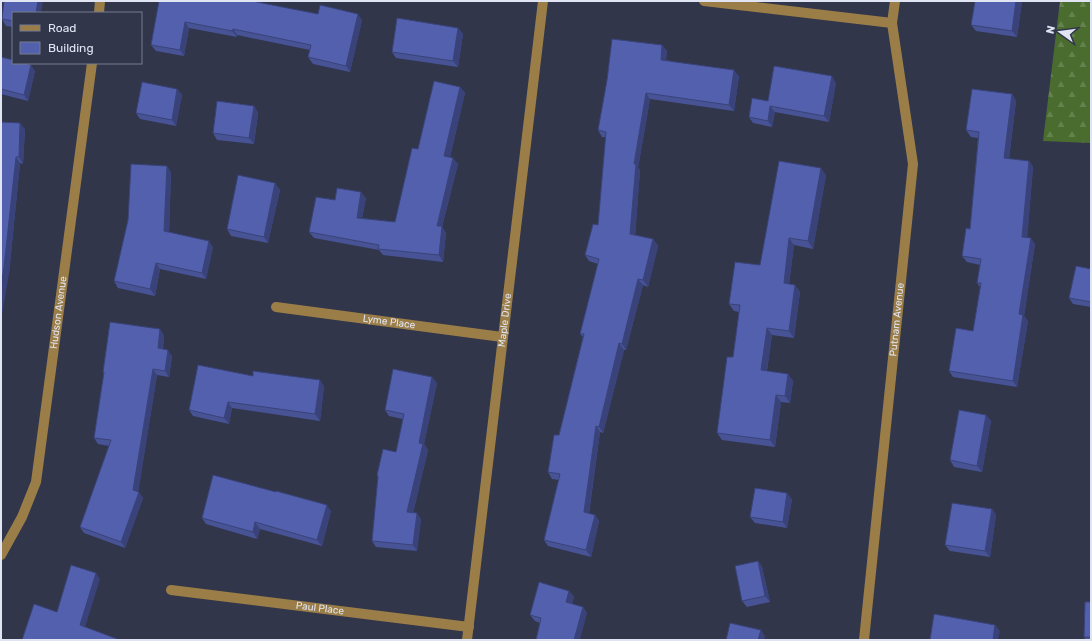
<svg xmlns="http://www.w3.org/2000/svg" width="1092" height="641" viewBox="0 0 1092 641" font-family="Rubik,sans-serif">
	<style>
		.forest { fill: url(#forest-firs) }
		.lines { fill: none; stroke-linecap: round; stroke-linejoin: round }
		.minor { stroke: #9b7e47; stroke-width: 10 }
		.wall { fill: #475395 }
		.shaded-wall { fill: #394379 }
		.building { fill: #5260ad; stroke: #394379 }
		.labels { text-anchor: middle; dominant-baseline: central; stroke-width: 3.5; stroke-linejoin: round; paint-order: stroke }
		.street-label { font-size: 10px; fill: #e1e5f3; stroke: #31364b }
	</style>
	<defs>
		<pattern id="forest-firs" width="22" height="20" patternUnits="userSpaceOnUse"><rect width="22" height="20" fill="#4a6d2f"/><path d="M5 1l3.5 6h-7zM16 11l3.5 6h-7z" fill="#64824e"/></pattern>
	</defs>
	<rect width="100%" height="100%" fill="#31364b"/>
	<!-- forest -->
	<path class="forest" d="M1060 1H1091V143L1043 141Z"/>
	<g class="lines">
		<!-- minor -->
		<g class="minor">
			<path d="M704 1 892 23"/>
			<path d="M99 13 100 1"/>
			<path id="s1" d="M276 307 502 337"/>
			<path id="s2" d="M1 555 22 517 36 482 92 63"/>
			<path id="s3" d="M171 590 469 627"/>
			<path id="s4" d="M467 640 543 1"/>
			<path id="s5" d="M864 640 913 164 892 23 895 1"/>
		</g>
	</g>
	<!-- wall -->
	<g class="wall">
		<path d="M159 1 362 20 350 72 313 64 308 57 310 50 237 35V37L189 28 184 56 156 51 151 45Z"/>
		<path d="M1022 1 1017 37 976 31 971 25Z"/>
		<path d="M13 13V27L6 26 2 19Z"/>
		<path d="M458 28 463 34 458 67 396 58 392 52Z"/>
		<path d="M662 45 667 51 666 60 739 76 734 111 650 99 638 168 640 170 635 235 653 239 658 246 648 287 643 285 626 350H624L603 433 600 432 589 514 595 515 599 521 591 557 548 546 544 540 559 480 552 479 548 472 559 435 583 337 580 334 598 264 589 261 585 255 598 225 606 137H602L598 130Z"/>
		<path d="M1 57 35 71 28 101 1 94Z"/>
		<path d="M836 83 829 122 775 112 772 127 753 123 749 117 768 101Z"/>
		<path d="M460 87 465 93 450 157 458 164 442 227 446 233 443 262 383 255 379 250 314 238 309 232 335 200 366 198 362 218 395 222 418 149Z"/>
		<path d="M177 89 182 95 176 126 140 119 136 113Z"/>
		<path d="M1012 94 1016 101 1009 159 1029 161 1033 167 1027 237 1035 244 1024 316 1028 321 1017 387 953 377 949 371 973 331 980 287 977 283 980 265 967 262 962 256 970 229 978 138 971 137 966 130Z"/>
		<path d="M254 106 258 113 254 144 217 140 213 133Z"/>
		<path d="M1 122 25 129 23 164 20 163 9 274Z"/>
		<path d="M171 172 169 232 213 247 206 279 160 269 155 296 118 288 114 281Z"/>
		<path d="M826 175 813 249 794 245 789 284 795 285 800 292 794 338 772 335 767 371 788 374 793 381 790 403 781 402 775 447 722 440 717 433 733 357 739 312 734 311 729 304 760 265Z"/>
		<path d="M275 183 280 190 268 243 231 236 227 229Z"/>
		<path d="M1091 269V307L1073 304 1069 298Z"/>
		<path d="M164 335 163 349 172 356 169 377 157 375 138 492 143 498 125 548 84 533 80 527 109 446 98 444 94 438 104 374 103 372Z"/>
		<path d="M253 376 324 386 320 421 232 408 229 424 193 416 189 410Z"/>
		<path d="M437 383 424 444 428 450 413 513 421 519 417 551 376 547 372 541 378 478 377 475 396 452 403 419 389 416 385 410Z"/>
		<path d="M986 415 991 421 982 472 954 467 950 460Z"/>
		<path d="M792 499 787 528 755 523 750 517Z"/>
		<path d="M992 509 996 515 990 557 950 551 945 545Z"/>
		<path d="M331 511 322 546 260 529 257 539 206 524 202 518Z"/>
		<path d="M758 561 762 567 770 602 747 607 742 601Z"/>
		<path d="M569 591 574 597 572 604 583 607 587 613 540 623 535 621 530 615Z"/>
		<path d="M1091 602V640H1086L1084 637Z"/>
	</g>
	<!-- shaded-wall -->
	<g class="shaded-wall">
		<path d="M38 1H43L41 13H36Z"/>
		<path d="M1016 1H1022L1017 37 1012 31Z"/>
		<path d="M358 14 362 20 350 72 346 66Z"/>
		<path d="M185 22 189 28 184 56 180 50Z"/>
		<path d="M458 28 463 34 458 67 453 61Z"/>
		<path d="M233 29 237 35V37L232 31Z"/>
		<path d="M662 45 667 51 665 66 661 60Z"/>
		<path d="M31 65 35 71 28 101 24 95Z"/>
		<path d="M734 70 739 76 734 111 729 105Z"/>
		<path d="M832 76 836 83 829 122 824 116Z"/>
		<path d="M460 87 465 93 449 162 444 156Z"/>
		<path d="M177 89 182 95 176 126 172 120Z"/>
		<path d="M646 93 650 99 638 168 640 170 635 240 630 234 634 164Z"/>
		<path d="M1012 94 1016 101 1008 165 1004 158Z"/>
		<path d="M254 106 258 113 254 144 249 138Z"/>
		<path d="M770 106 775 112 772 127 768 121Z"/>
		<path d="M20 123 25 129 23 164 19 157Z"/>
		<path d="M16 157 20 163 9 274 1 320V287Z"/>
		<path d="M453 158 458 164 442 227 446 233 443 262 439 255 437 226Z"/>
		<path d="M1029 161 1033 167 1027 243 1022 237Z"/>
		<path d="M167 166 171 172 169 238 164 231Z"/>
		<path d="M821 168 826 175 813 249 808 241Z"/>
		<path d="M275 183 280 190 268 243 264 237Z"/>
		<path d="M361 192 366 198 361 224 357 218Z"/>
		<path d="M789 238 794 245 788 290 784 283Z"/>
		<path d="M1031 238 1035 244 1024 316 1028 321 1017 387 1013 381 1019 314Z"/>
		<path d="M653 239 658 246 648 287 643 280Z"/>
		<path d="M209 241 213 247 206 279 202 273Z"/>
		<path d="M156 263 160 269 155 296 150 289Z"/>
		<path d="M638 279 643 285 626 350 622 344Z"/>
		<path d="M795 285 800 292 794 338 789 331Z"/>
		<path d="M767 328 772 335 766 377 761 370Z"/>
		<path d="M160 329 164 335 162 355 158 348Z"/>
		<path d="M619 343 624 350 603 433 599 427Z"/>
		<path d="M168 350 172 356 169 377 165 371Z"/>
		<path d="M153 369 157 375 138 494 139 492 143 498 125 548 121 542 133 490Z"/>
		<path d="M788 374 793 381 790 403 785 396Z"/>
		<path d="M432 377 437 383 424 444 428 450 412 518 407 512 419 443Z"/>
		<path d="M320 380 324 386 320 421 315 414Z"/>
		<path d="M776 395 781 402 775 447 770 440Z"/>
		<path d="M228 402 232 408 229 424 224 418Z"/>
		<path d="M986 415 991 421 982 472 977 466Z"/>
		<path d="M596 426 600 432 588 519 584 512Z"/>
		<path d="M787 493 792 499 787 528 783 522Z"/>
		<path d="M327 505 331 511 322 546 317 540Z"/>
		<path d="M992 509 996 515 990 557 985 551Z"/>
		<path d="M417 513 421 519 417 551 413 545Z"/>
		<path d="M595 515 599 521 591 557 586 550Z"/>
		<path d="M255 522 260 529 257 539 253 532Z"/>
		<path d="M758 561 762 567 770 602 765 596Z"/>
		<path d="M96 573 100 579 84 631 80 625Z"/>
		<path d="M569 591 574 597 571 609 566 602Z"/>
		<path d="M583 607 587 613 580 640H574Z"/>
		<path d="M995 625 1000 631 998 640H993Z"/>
		<path d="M761 630 765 636 764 640H758Z"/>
	</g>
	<!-- building -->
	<g class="building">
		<path d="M4 1H38L36 13H13V21L2 19Z"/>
		<path d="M159 1H252L318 14 320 5 358 14 346 66 308 57 311 45 233 29 232 31 185 22 180 50 151 45Z"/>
		<path d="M975 1H1016L1012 31 971 25Z"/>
		<path d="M397 18 458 28 453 61 392 52Z"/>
		<path d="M612 39 662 45 661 60 734 70 729 105 646 93 634 164H636L630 234 653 239 643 280 638 279 622 344 619 343 599 427 596 426 584 512 595 515 586 550 544 540 560 474 548 472 554 435H559L584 334H580L599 259 585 255 593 224 598 225 606 132 598 130 607 80Z"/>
		<path d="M1 57 13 60V63H25L31 65 24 95 1 89Z"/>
		<path d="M774 66 832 76 824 116 770 106 768 121 749 117 752 98 768 101Z"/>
		<path d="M434 81 460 87 444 156 453 158 437 226H442L439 255 378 249 379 245 309 232 316 197 335 200 337 188 361 192 357 218 395 222 412 148 418 149Z"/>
		<path d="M142 82 177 89 172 120 136 113Z"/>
		<path d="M972 89 1012 94 1004 158 1029 161 1022 237 1031 238 1019 314 1023 315 1013 381 949 371 956 328 973 331 981 283H977L981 259 962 256 966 228 970 229 979 132 966 130Z"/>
		<path d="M217 101 254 106 249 138 213 133Z"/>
		<path d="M1 122 20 123 19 157H16L4 267 1 287Z"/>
		<path d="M779 161 821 168 808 241 789 238 784 283 795 285 789 331 767 328 761 370 788 374 785 396 776 395 770 440 717 433 727 357H733L740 305 729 304 735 262 760 265Z"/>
		<path d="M131 164 167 166 164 231 209 241 202 273 156 263 150 289 114 281 128 220Z"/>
		<path d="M238 175 275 183 264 237 227 229Z"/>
		<path d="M1076 266 1091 269V302L1069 298Z"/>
		<path d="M110 322 160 329 158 348 168 350 165 371 153 369 133 490 139 492 121 542 80 527 111 440 94 438 104 372H103Z"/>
		<path d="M198 365 253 376V371L320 380 315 414 228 402 224 418 189 410Z"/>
		<path d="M393 369 432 377 419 443 423 444 407 512 417 513 413 545 372 541 378 476 377 475 383 449 396 452 404 414 385 410Z"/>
		<path d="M959 410 986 415 977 466 950 460Z"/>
		<path d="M213 475 276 492V491L327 505 317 540 255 522 253 532 202 518Z"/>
		<path d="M755 488 787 493 783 522 750 517Z"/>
		<path d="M952 503 992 509 985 551 945 545Z"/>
		<path d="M758 561 765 596 742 601 735 566Z"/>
		<path d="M71 565 96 573 80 625 120 640H22L34 604 57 612Z"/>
		<path d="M539 582 569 591 566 602 583 607 574 640H536L541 618 530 615Z"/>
		<path d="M1085 602H1091V637H1084Z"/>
		<path d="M934 614 995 625 993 640H930Z"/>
		<path d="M730 623 761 630 758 640H726Z"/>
	</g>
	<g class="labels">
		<!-- street labels -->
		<g class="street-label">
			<text stroke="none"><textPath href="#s2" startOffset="252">Hudson Avenue</textPath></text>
			<text stroke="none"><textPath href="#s4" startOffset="322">Maple Drive</textPath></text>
			<text stroke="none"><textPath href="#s5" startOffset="322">Putnam Avenue</textPath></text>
			<text stroke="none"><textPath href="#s1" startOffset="114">Lyme Place</textPath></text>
			<text stroke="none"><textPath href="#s3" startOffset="150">Paul Place</textPath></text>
		</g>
	</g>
	<!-- border -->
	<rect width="1092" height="641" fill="none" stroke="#e1e5f3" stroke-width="4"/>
	<!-- legend -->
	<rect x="12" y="12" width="130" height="52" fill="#31364b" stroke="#777c8e"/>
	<rect x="20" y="25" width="20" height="6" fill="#9b7e47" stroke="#777c8e"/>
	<text x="48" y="32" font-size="12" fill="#e1e5f3">Road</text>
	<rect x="20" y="42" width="20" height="12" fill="#5260ad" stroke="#777c8e"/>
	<text x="48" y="52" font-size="12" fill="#e1e5f3">Building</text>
	<!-- north arrow -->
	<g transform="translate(1060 32) rotate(284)" stroke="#31364b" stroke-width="3" paint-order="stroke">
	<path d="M0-3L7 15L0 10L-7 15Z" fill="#e1e5f3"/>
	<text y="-6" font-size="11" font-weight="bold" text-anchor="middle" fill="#e1e5f3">N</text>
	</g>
</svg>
